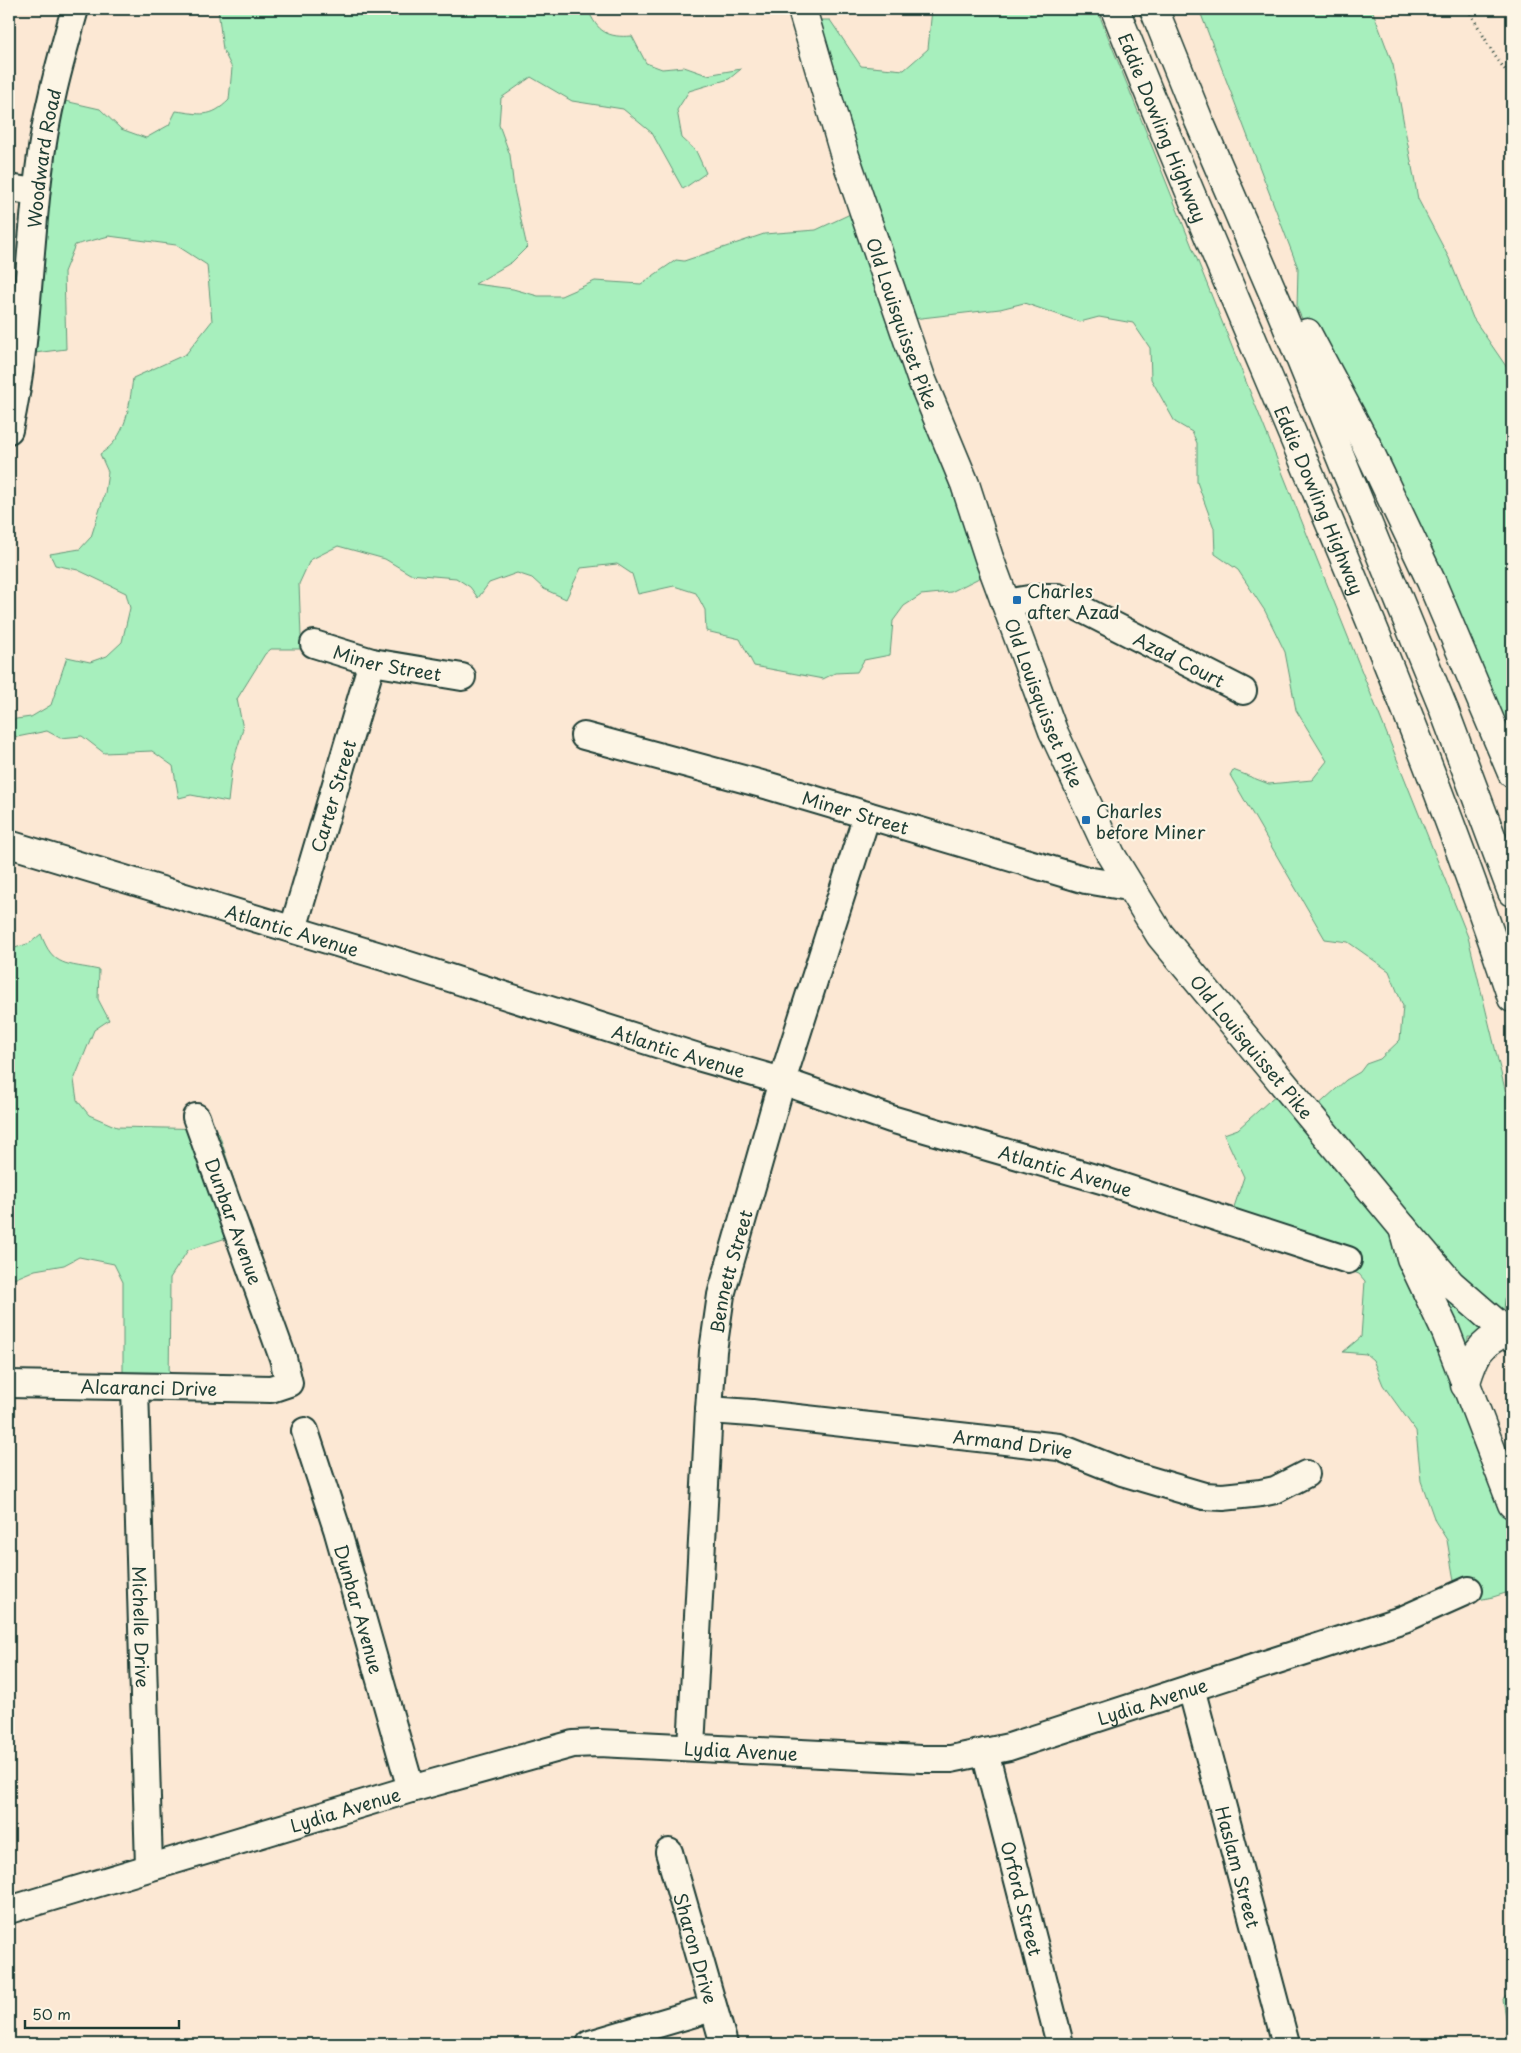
<svg xmlns="http://www.w3.org/2000/svg" width="1521" height="2053" viewBox="0 0 1521 2053" font-family="'Playpen Sans',sans-serif">
	<style>
		.green { fill: #a7efbd; stroke: #639678 }
		.lines { fill: none; stroke-linecap: round; stroke-linejoin: round }
		.minor-casing { stroke: #1f3d34; stroke-width: 30 }
		.major-casing { stroke: #1f3d34; stroke-width: 31 }
		.highway-casing { stroke: #1f3d34; stroke-width: 31 }
		.path { stroke: #1f3d34; stroke-width: 3; stroke-dasharray: 1 4; stroke-linecap: butt }
		.minor { stroke: #fcf5e5; stroke-width: 26 }
		.major { stroke: #fcf5e5; stroke-width: 28 }
		.highway { stroke: #fcf5e5; stroke-width: 28 }
		.poi-dot { fill: #1f6fb2; stroke: #fcf5e5; stroke-width: 2 }
		.labels { text-anchor: middle; dominant-baseline: central; stroke-width: 4.5; stroke-linejoin: round; paint-order: stroke }
		.street-label { font-size: 18px; fill: #1f3d34; stroke: #fcf5e5 }
		.poi-label { font-size: 18px; fill: #1f3d34; stroke: #fcf5e5; text-anchor: start }
	</style>
	<rect width="100%" height="100%" fill="#fce8d4"/>
	<filter id="ink" filterUnits="userSpaceOnUse"><feTurbulence type="fractalNoise" baseFrequency=".02" numOctaves="2"/><feDisplacementMap in="SourceGraphic" scale="10" xChannelSelector="R" yChannelSelector="G"/><feConvolveMatrix kernelMatrix="1 2 1 2 8 2 1 2 1" color-interpolation-filters="sRGB"/></filter>
	<g filter="url(#ink)">
		<!-- green -->
		<g class="green">
			<path d="M218 9H588C597 32 608 38 632 36L646 63 662 69 684 67 707 75 741 69 729 79 689 91 677 110 682 138 696 151 706 173 683 189 652 133 623 109 572 101 531 77 501 98 499 125 510 155 514 189 527 247 512 262 475 284 513 289 538 296H561L595 281 641 284 676 260 684 261 764 234 816 230 861 209 807 20H830L861 66 904 70 928 49 932 9H1097L1468 937 1512 1118V1273L1505 1299 1502 1333 1497 1338 1468 1337 1466 1378 1512 1498V1591L1493 1597 1458 1604 1447 1540 1435 1521 1421 1481 1416 1431 1383 1385 1373 1360 1366 1354 1343 1352 1361 1337 1365 1281 1359 1274 1240 1231 1228 1225 1244 1177 1224 1134 1238 1129 1279 1092 1304 1118 1346 1080 1360 1072 1366 1064 1380 1059 1400 1040 1403 1006 1389 971 1348 942 1325 939 1230 775 1233 770 1269 784 1312 780 1327 761 1296 710 1285 652 1265 611 1238 570 1215 554 1214 528 1197 482V443L1192 432 1175 422 1151 379 1150 348 1133 323 1099 317 1080 322 1024 303 1000 309 904 320 993 571 951 592 921 595 904 606 893 621 890 655 864 660 857 672 835 673 823 679 754 666 740 639 706 631 705 610 696 593 674 586 638 594 632 574 617 564 581 568 566 599 544 589 532 578 517 573 489 583 478 598 470 587 456 578 410 574 385 559 338 546 310 560 299 584 301 636 311 649H271L265 654 237 699 243 729 232 766 228 802 191 795 179 798 173 766 152 751 104 753 82 736 60 738 47 731 17 737 9 732V720L31 717 51 705 67 657 90 662 107 656 122 642 130 608 126 593 78 570 55 565 50 554 80 549 91 537 105 493 108 472 100 454C127 438 129 407 133 378L186 354 212 321 207 265 176 245 109 236 75 245 64 272 66 349 35 353 9 443V312H22L56 99 100 109 121 129 146 138 169 125 176 111C200 114 210 119 229 100L232 68 223 50Z"/>
			<path d="M1199 9H1372L1393 65 1418 199 1449 258 1473 318 1512 375V769L1297 308 1298 268Z"/>
			<path d="M41 934C53 968 67 963 99 970L98 999 109 1020 94 1030 74 1080 77 1100 89 1115 117 1127 214 1129 219 1134 247 1220 249 1231 188 1250 170 1278 169 1389 123 1390V1282L114 1264 79 1257 64 1265 35 1270 9 1281V950L30 943Z"/>
			<path d="M1512 1993V2037L1507 2023 1503 1999Z"/>
		</g>
		<g class="lines">
			<defs>
				<g id="minor">
					<path d="M9 188 36 192"/>
					<path id="s1" d="M9 430C28 345 28 257 39 171 45 116 60 62 75 9"/>
					<path id="s2" d="M1005 603 1041 597H1058L1243 691"/>
					<path id="s3" d="M314 644 372 662 462 677"/>
					<path id="s4" d="M584 736 769 786 1086 880 1128 887"/>
					<path id="s5" d="M9 844 390 959 698 1057 782 1081 891 1119 1105 1181 1348 1260"/>
					<path id="s6" d="M293 929 372 662"/>
					<path id="s7" d="M9 1384 271 1389 289 1383 283 1358 196 1117"/>
					<path id="s8" d="M135 1388 149 1866"/>
					<path id="s9" d="M709 1410 752 1413 1059 1447 1122 1472 1204 1496 1223 1497 1261 1493 1275 1490 1306 1474"/>
					<path id="s10" d="M305 1431 337 1529 411 1789"/>
					<path id="s11" d="M1191 1688 1286 2044"/>
					<path id="s12" d="M691 1747 709 1410 713 1351 721 1295 782 1081 867 815"/>
					<path id="s13" d="M985 1752 1060 2044"/>
					<path id="s14" d="M669 1852 724 2044"/>
					<path id="s15" d="M9 1910 411 1789 573 1744 599 1743 921 1759H951L1009 1747 1404 1619 1469 1590"/>
					<path d="M590 2044 712 2008"/>
				</g>
				<g id="major">
					<path id="s16" d="M802 9 844 153 921 378 965 484 989 558 1053 731 1111 855 1160 935 1403 1228 1451 1284 1512 1337"/>
				</g>
				<g id="highway">
					<path id="s17" d="M1115 9C1246 339 1400 661 1512 998"/>
					<path d="M1154 9 1199 121 1280 309 1444 710 1512 892"/>
					<path d="M1307 333 1366 444 1431 581 1512 773"/>
					<path d="M1403 1228 1411 1258 1446 1332 1512 1504"/>
					<path d="M1465 1385C1474 1357 1477 1345 1505 1332"/>
				</g>
			</defs>
			<!-- minor casing -->
			<use href="#minor" class="minor-casing"/>
			<!-- major casing -->
			<use href="#major" class="major-casing"/>
			<!-- highway casing -->
			<use href="#highway" class="highway-casing"/>
			<!-- path -->
			<path class="path" d="M1468 9 1495 56 1512 79"/>
			<!-- minor -->
			<use href="#minor" class="minor"/>
			<!-- major -->
			<use href="#major" class="major"/>
			<!-- highway -->
			<use href="#highway" class="highway"/>
		</g>
	</g>
	<!-- markers -->
	<g class="poi-dot">
		<rect x="1012" y="595" width="10" height="10" rx="2.5"/>
		<rect x="1081" y="815" width="10" height="10" rx="2.5"/>
	</g>
	<g class="labels">
		<!-- street labels -->
		<g class="street-label">
			<text stroke="none"><textPath href="#s17" startOffset="128">Eddie Dowling Highway</textPath></text>
			<text stroke="none"><textPath href="#s1" startOffset="274">Woodward Road</textPath></text>
			<text stroke="none"><textPath href="#s16" startOffset="330">Old Louisquisset Pike</textPath></text>
			<text stroke="none"><textPath href="#s17" startOffset="532">Eddie Dowling Highway</textPath></text>
			<text stroke="none"><textPath href="#s2" startOffset="190">Azad Court</textPath></text>
			<text stroke="none"><textPath href="#s3" startOffset="76">Miner Street</textPath></text>
			<text stroke="none"><textPath href="#s16" startOffset="735">Old Louisquisset Pike</textPath></text>
			<text stroke="none"><textPath href="#s6" startOffset="139">Carter Street</textPath></text>
			<text stroke="none"><textPath href="#s4" startOffset="282">Miner Street</textPath></text>
			<text stroke="none"><textPath href="#s5" startOffset="296">Atlantic Avenue</textPath></text>
			<text stroke="none"><textPath href="#s16" startOffset="1140">Old Louisquisset Pike</textPath></text>
			<text stroke="none"><textPath href="#s5" startOffset="701">Atlantic Avenue</textPath></text>
			<text stroke="none"><textPath href="#s5" startOffset="1106">Atlantic Avenue</textPath></text>
			<text transform="translate(234 1221) rotate(70)">Dunbar Avenue</text>
			<text stroke="none"><textPath href="#s12" startOffset="478">Bennett Street</textPath></text>
			<text stroke="none"><textPath href="#s7" startOffset="140">Alcaranci Drive</textPath></text>
			<text stroke="none"><textPath href="#s9" startOffset="306">Armand Drive</textPath></text>
			<text stroke="none"><textPath href="#s10" startOffset="186">Dunbar Avenue</textPath></text>
			<text stroke="none"><textPath href="#s8" startOffset="239">Michelle Drive</textPath></text>
			<text stroke="none"><textPath href="#s15" startOffset="1176">Lydia Avenue</textPath></text>
			<text stroke="none"><textPath href="#s15" startOffset="756">Lydia Avenue</textPath></text>
			<text stroke="none"><textPath href="#s15" startOffset="351">Lydia Avenue</textPath></text>
			<text stroke="none"><textPath href="#s11" startOffset="185">Haslam Street</textPath></text>
			<text stroke="none"><textPath href="#s13" startOffset="151">Orford Street</textPath></text>
			<text stroke="none"><textPath href="#s14" startOffset="100">Sharon Drive</textPath></text>
		</g>
		<!-- poi labels -->
		<g class="poi-label">
			<text x="1027" y="590">Charles<tspan x="1027" dy="21">after Azad</tspan></text>
			<text x="1096" y="810">Charles<tspan x="1096" dy="21">before Miner</tspan></text>
		</g>
	</g>
	<!-- margin -->
	<rect width="1521" height="2053" fill="none" stroke="#fcf5e5" stroke-width="30"/>
	<rect x="15" y="15" width="1491" height="2023" fill="none" stroke="#1f3d34" stroke-width="2" filter="url(#ink)"/>
	<!-- scale -->
	<path d="M25 2020v8h154v-8" fill="none" stroke="#1f3d34" stroke-width="2.5"/>
	<text x="32" y="2020" font-size="15" fill="#1f3d34" stroke="#fcf5e5" stroke-width="4" paint-order="stroke">50 m</text>
</svg>
